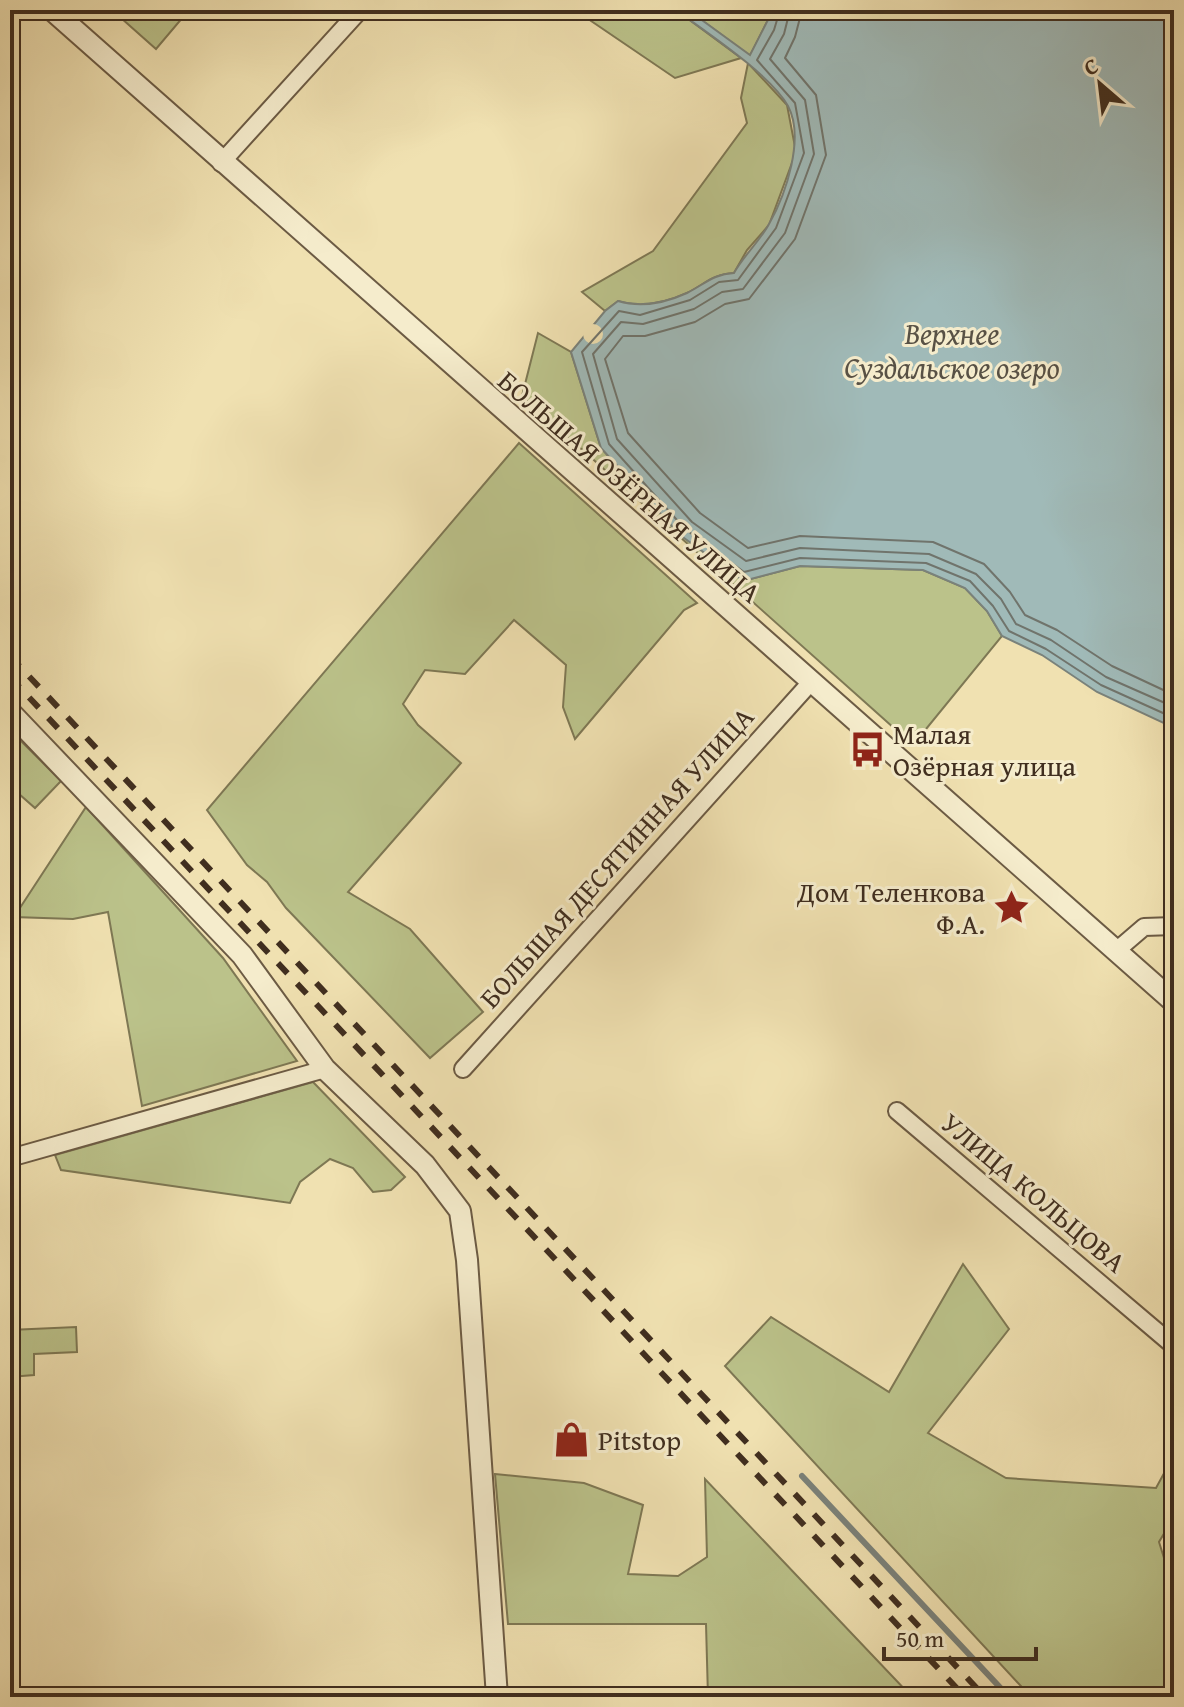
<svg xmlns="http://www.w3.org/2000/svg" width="1184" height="1707" viewBox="0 0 1184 1707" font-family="'Gentium Book Plus',serif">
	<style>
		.green { fill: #bbc28a; stroke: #7e7854; stroke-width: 2 }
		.water { fill: #a0bab8; stroke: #7a827b; stroke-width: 2 }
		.pier { fill: #f0e1b1 }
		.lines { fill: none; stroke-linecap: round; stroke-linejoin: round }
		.shore { stroke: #70746c; stroke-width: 2 }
		.stream { stroke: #7a827b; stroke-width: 6 }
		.minor-casing { stroke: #6c5b44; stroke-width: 20 }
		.tertiary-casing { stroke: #6c5b44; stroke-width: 24 }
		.minor { stroke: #f5eccc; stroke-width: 16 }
		.tertiary { stroke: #f5eccc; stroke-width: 20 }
		.rail { stroke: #402e1f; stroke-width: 6; stroke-dasharray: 14 14; stroke-linecap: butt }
		.labels { text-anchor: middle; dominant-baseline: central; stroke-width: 6; stroke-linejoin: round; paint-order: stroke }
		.street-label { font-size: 28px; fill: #402e1f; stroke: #f5eccc }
		.poi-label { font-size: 28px; fill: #402e1f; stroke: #f5eccc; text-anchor: start }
		.water-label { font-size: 30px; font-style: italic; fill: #585145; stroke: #f5eccc }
	</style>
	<rect width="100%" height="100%" fill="#f0e1b1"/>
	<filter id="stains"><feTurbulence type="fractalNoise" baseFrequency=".0025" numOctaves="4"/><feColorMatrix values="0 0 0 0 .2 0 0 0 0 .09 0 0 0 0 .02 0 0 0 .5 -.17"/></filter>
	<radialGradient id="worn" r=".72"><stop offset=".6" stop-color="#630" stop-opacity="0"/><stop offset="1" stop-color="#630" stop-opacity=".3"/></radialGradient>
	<!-- green -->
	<g class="green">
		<path d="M112 10H189L156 49Z"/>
		<path d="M575 10H676L741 58 675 78Z"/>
		<path d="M688 10H773L750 56Z"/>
		<path d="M748 63 787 105 796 152 769 225 747 250 734 273C713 274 705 284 687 293 665 303 640 308 618 301L605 311 582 292 653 251 747 123 741 98Z"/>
		<path d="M538 333 571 352 601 448 680 535 747 580 800 566 923 570 965 588 987 611 1002 636 913 745 522 396Z"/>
		<path d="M519 443 697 603 684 610 575 739 563 707 566 665 514 620 465 674 425 670 403 704 418 725 461 763 348 892 410 929 483 1012 430 1058 286 908 267 882 247 865 207 810Z"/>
		<path d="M10 730 61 781 35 808 10 786Z"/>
		<path d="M86 807 223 958 297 1061 142 1106 108 912 73 919 14 917Z"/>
		<path d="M313 1082 405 1177 391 1190 373 1192 353 1168 330 1159 300 1182 290 1203 61 1170 55 1155Z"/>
		<path d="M963 1264 1009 1329 928 1433 1006 1478 1156 1488 1174 1455V1517L1159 1542 1174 1590 1172 1697H1031L725 1366 771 1317 889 1392Z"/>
		<path d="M76 1327 77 1352 34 1354V1375L10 1377V1330Z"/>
		<path d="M495 1474 584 1483 643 1505 628 1574 678 1576 707 1557 705 1479 912 1697H708L706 1624H508Z"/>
	</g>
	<!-- water -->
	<path class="water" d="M676 10H688L750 55 773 10H1174V724L1170 726 1097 692 1042 655 1002 636 987 611 965 588 923 570 800 566 743 581 680 535 601 448 571 352 605 311 618 301C641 308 665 303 687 293 705 284 713 274 734 273 744 255 760 241 769 224 786 194 805 138 788 106 771 75 706 32 676 10Z"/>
	<!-- pier -->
	<circle class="pier" cx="593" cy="334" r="10"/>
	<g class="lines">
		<!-- shore -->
		<g class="shore">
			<path d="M780 10 774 30 757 60 795 103 804 153 776 228 738 280 719 282 690 300 640 315 619 311 582 352 609 444 685 529 744 572 800 558 926 563 970 581 993 606 1009 631 1046 649 1101 685 1174 718"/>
			<path d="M790 10 784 34 770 59 805 100 814 154 785 233 743 289 722 292 694 309 643 324 621 322 593 354 617 439 692 522 746 561 800 548 929 554 976 574 1001 599 1016 624 1051 640 1106 677 1174 707"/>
			<path d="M802 10 795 37 785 58 816 95 826 155 795 239 749 299 725 304 695 322 645 336H623L605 359 628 433 700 513 748 548 800 536 933 542 984 564 1010 592 1025 615 1057 630 1112 666 1174 695"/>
		</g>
		<!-- stream -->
		<path class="stream" d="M802 1476 1009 1697"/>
		<defs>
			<g id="minor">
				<path d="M221 163 360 10"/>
				<path d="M1116 951 1144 927 1174 926"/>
				<path d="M463 1069 811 682"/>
				<path d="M897 1111 1174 1346"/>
				<path d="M10 1158 325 1069"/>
			</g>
			<g id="tertiary">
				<path d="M52 10 1174 1002"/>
				<path d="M10 712 242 955 325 1069 425 1165 460 1211 467 1260 497 1697"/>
			</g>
		</defs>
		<!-- minor casing -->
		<use href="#minor" class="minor-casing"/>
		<!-- tertiary casing -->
		<use href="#tertiary" class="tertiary-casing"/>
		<!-- minor -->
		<use href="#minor" class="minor"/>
		<!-- tertiary -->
		<use href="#tertiary" class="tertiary"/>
		<!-- rail -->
		<g class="rail">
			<path d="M10 656 985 1697"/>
			<path d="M10 677 965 1697"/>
		</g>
	</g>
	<!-- icons -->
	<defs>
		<symbol id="bus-bare" viewBox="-9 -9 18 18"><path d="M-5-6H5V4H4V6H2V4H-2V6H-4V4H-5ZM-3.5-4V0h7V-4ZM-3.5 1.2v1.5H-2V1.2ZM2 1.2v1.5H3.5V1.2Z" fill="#8f2418" stroke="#f5eccc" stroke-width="2.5" paint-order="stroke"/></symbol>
		<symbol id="sight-bare" viewBox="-9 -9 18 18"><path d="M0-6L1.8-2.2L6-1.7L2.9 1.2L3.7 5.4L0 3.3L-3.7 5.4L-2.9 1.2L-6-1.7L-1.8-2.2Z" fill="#8f2418" stroke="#f5eccc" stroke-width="2.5" paint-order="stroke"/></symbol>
		<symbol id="shop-bare" viewBox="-9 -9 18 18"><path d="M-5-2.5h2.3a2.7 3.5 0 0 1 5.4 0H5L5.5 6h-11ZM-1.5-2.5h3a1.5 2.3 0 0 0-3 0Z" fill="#8f2418" stroke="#f5eccc" stroke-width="2.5" paint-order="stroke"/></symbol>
	</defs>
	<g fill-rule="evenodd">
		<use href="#bus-bare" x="842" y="724" width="51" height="51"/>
		<use href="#sight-bare" x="986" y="882" width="51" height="51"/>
		<use href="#shop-bare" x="546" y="1414" width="51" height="51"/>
	</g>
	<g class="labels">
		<!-- street labels -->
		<g class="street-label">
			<text transform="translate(630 486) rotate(41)">БОЛЬШАЯ ОЗЁРНАЯ УЛИЦА</text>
			<text transform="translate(616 857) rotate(-48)">БОЛЬШАЯ ДЕСЯТИННАЯ УЛИЦА</text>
			<text transform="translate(1034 1192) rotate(40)">УЛИЦА КОЛЬЦОВА</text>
		</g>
		<!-- poi labels -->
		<g class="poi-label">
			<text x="893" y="733">Малая<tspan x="893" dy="32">Озёрная улица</tspan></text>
			<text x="985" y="891" text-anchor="end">Дом Теленкова<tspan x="985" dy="32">Ф.А.</tspan></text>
			<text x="598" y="1439">Pitstop</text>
		</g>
		<!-- water labels -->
		<g class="water-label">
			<text x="952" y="333">Верхнее<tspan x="952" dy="34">Суздальское озеро</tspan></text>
		</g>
	</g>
	<!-- margin -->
	<rect width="1184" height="1707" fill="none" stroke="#f0e1b1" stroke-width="40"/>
	<rect x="12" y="12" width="1160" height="1683" fill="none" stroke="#402e1f" stroke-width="4"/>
	<rect x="20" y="20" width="1144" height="1667" fill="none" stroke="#402e1f" stroke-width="2"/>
	<!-- north arrow -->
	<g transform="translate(1100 84) rotate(332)" stroke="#f5eccc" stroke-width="6" paint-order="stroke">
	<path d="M0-6L14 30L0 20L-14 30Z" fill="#402e1f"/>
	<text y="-12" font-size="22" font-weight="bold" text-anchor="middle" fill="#402e1f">С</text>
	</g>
	<!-- scale -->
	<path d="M884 1647v12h152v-12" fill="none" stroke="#402e1f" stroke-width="4"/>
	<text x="896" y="1647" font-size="24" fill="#402e1f" stroke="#f5eccc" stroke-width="6" paint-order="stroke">50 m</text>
	<rect width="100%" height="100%" filter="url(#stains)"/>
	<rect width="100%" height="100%" fill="url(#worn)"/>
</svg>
